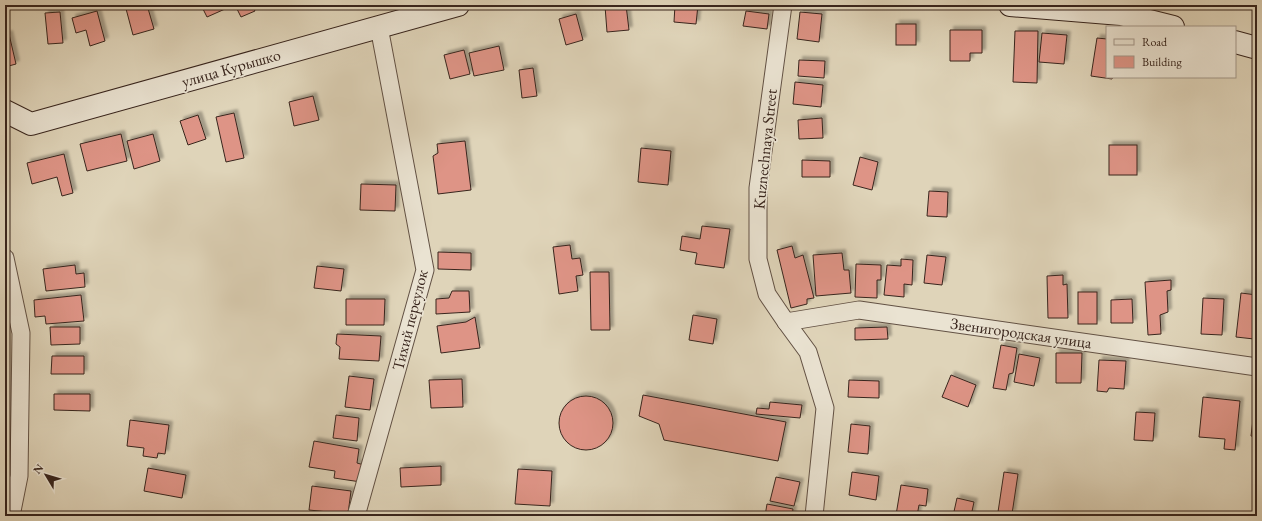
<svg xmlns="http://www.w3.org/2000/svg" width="1262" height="521" viewBox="0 0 1262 521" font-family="'EB Garamond',serif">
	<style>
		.building { fill: #de9486; stroke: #38251d; filter: url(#shadow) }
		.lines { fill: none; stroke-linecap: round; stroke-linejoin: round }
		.street-casing { stroke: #625144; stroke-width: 19 }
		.secondary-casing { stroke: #38251d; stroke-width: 24 }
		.street { stroke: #eae3d2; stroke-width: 17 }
		.secondary { stroke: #eae3d2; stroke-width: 22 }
		.labels { text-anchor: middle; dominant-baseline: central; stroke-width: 3.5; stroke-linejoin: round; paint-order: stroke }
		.street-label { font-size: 16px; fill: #38251d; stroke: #eae3d2 }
	</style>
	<defs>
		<filter id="shadow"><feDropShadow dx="3.5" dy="-3.5" stdDeviation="1" flood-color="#0004"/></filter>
	</defs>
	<rect width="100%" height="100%" fill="#dfd4b9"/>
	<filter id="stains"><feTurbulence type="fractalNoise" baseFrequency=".005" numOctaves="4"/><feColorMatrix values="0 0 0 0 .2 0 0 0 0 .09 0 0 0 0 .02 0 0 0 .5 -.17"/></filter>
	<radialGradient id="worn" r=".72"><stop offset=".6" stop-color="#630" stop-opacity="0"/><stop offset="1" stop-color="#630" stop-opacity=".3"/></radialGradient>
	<!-- building -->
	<g class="building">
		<path d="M125 5H147L154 29 133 35Z"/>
		<path d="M201 5H223L225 9 207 17Z"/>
		<path d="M235 5H252L255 11 241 17Z"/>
		<path d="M615 5H626L629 30 607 32 605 6Z"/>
		<path d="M675 5H698L696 24 674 22Z"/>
		<path d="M97 11 105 41 90 46 86 30 76 33 72 18Z"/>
		<path d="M746 11 769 14 767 29 743 26Z"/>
		<path d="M60 12 63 43 48 44 45 13Z"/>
		<path d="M800 12 822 14 819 42 797 39Z"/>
		<path d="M576 14 583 40 566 45 559 19Z"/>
		<rect x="896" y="24" width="20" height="21"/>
		<path d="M950 30H982V53H970V61H950Z"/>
		<path d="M1015 31H1038L1037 83 1013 82Z"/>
		<path d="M1042 33 1067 35 1064 64 1039 62Z"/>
		<path d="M9 34 16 64 5 67V35Z"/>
		<path d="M1097 38 1107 39V77H1113L1112 79 1091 76Z"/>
		<path d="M499 46 504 70 474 76 469 53Z"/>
		<path d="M464 50 470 74 450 79 444 55Z"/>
		<path d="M799 60 825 61 824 78 798 76Z"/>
		<path d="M533 68 537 96 522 98 519 70Z"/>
		<path d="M795 82 823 85 821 107 793 104Z"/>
		<path d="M313 96 319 120 294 126 289 102Z"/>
		<path d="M234 113 244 158 226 162 216 117Z"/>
		<path d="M198 115 206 139 188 145 180 121Z"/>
		<path d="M822 118 823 138 799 139 798 120Z"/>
		<path d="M121 134 127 161 87 171 80 144Z"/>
		<path d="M153 134 160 161 134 169 127 141Z"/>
		<path d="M465 141 471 190 438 194 433 156 438 153 437 144Z"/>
		<rect x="1109" y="145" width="28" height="30"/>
		<path d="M641 148 671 151 668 185 638 182Z"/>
		<path d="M64 154 73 193 62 196 57 177 32 184 27 163Z"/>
		<path d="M860 157 878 162 872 190 853 185Z"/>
		<path d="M802 160 830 161V177H802Z"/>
		<path d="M361 184 396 185 395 211 360 210Z"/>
		<path d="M929 191 948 192 947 217 927 216Z"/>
		<path d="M702 226 730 229 724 268 695 264 697 253 680 250 682 236 700 239Z"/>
		<path d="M570 245 572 259 580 258 583 275 576 276 578 291 559 294 553 247Z"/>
		<path d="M792 246 795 258 803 255 814 298 807 299V304L791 308 777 250Z"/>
		<path d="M438 252 471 253V270L438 269Z"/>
		<path d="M842 253 844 270H849L851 293 816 296 813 255Z"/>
		<path d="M927 255 946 257 942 285 924 283Z"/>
		<path d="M901 259 913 260 912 285 904 284V297L884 295 887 265 901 266Z"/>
		<path d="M856 264 881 265V280H877V298L855 297Z"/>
		<path d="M75 265 76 274 84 273 85 287 46 291 43 269Z"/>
		<path d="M317 266 344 269 341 291 314 288Z"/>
		<path d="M590 272H609L610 330H591Z"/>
		<path d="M1063 275V285L1067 284 1068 318H1048L1047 276Z"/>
		<path d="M1171 280V290L1167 291 1168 312 1160 315 1161 334 1148 335 1145 282Z"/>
		<path d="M452 291H469L470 312 436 314V299L449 298Z"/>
		<rect x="1078" y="292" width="19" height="32"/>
		<path d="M1241 293 1257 295V318L1254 339 1236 337Z"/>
		<path d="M81 295 84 321 46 324 45 316 35 317 34 300Z"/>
		<path d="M1203 298 1224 299 1222 335 1201 334Z"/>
		<path d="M346 299H385L384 325H346Z"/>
		<path d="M1132 299 1133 323H1111V300Z"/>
		<path d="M693 315 717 319 713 344 689 340Z"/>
		<path d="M475 317 480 348 441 353 437 326 466 322Z"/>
		<path d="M50 327H80V344L51 345Z"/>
		<path d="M887 327 888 339 855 340V328Z"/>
		<path d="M337 334 381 336 379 361 339 359 340 347 336 344Z"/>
		<path d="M1001 345 1017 348 1013 373 1009 374 1006 390 993 388Z"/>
		<path d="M1056 353H1082L1081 383H1056Z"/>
		<path d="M1019 354 1040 358 1034 386 1014 382Z"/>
		<path d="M52 356H84V374H51Z"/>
		<path d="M1099 360 1126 361 1124 389 1109 388 1107 392 1097 391Z"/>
		<path d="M951 375 976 385 968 407 942 397Z"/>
		<path d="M349 376 374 379 370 410 345 407Z"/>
		<path d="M462 379 463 407 431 408 429 380Z"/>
		<path d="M849 380 879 381V398L848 397Z"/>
		<path d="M54 394H90V411L54 410Z"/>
		<path d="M643 395 786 422 778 461 664 440 659 424 639 416Z"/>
		<path d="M1256 395H1257V437L1251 436Z"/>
		<circle cx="586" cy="423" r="27"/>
		<path d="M1203 397 1240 401 1235 450 1224 449 1225 439 1199 437Z"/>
		<path d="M770 402 802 405 800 418 756 414 757 408 769 409Z"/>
		<path d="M1136 412 1155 413 1153 441 1134 440Z"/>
		<path d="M336 415 359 418 357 441 333 438Z"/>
		<path d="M130 420 169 425 165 454 158 453 157 458 143 456 144 448 127 446Z"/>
		<path d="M851 424 870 426 868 454 848 452Z"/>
		<path d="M314 441 359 449 357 463 364 465 361 482 334 478 335 471 309 467Z"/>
		<path d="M441 466V485L401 487 400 468Z"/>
		<path d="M148 468 186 475 182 498 144 491Z"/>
		<path d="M518 469 552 471 550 506 515 504Z"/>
		<path d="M852 472 879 476 876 500 849 495Z"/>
		<path d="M1004 472 1018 474 1012 514 998 512Z"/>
		<path d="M776 477 800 482 794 506 770 501Z"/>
		<path d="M901 485 928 489 926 506 919 505 917 516 896 515Z"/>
		<path d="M312 486 351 491 348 514 309 510Z"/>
		<path d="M957 498 974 502 971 516H953Z"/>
		<path d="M767 504 793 509 792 516H765Z"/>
	</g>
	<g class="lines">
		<defs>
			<g id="street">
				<path d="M783 5 758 188V259L767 294 786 322 808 352 825 408 814 516"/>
				<path d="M5 258 21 333 19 476 11 516"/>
				<path d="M786 322 859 310 1257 367"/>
				<path d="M356 516 425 270 379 27"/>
			</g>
			<g id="secondary">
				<path d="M1010 5 1121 14 1173 27"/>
				<path d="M1235 42 1257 48"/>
				<path d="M5 111 31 124 458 5"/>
			</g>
		</defs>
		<!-- street casing -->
		<use href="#street" class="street-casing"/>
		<!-- secondary casing -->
		<use href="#secondary" class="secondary-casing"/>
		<!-- street -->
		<use href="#street" class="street"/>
		<!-- secondary -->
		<use href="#secondary" class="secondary"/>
	</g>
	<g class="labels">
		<!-- street labels -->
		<g class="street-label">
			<text transform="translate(231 68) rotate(-16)">улица Курышко</text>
			<text transform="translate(765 149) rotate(-84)">Kuznechnaya Street</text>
			<text transform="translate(410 320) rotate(-76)">Тихий переулок</text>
			<text transform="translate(1021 333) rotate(8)">Звенигородская улица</text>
		</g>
	</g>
	<!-- margin -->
	<rect width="1262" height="521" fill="none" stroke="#dfd4b9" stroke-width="20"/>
	<rect x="6" y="6" width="1250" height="509" fill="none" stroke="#38251d" stroke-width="2"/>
	<rect x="10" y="10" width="1242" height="501" fill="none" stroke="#38251d"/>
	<!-- legend -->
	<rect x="1106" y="26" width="130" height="52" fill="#eae3d2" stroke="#a3978a"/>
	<rect x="1114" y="39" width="20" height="6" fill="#eae3d2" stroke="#a3978a"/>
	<text x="1142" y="46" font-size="12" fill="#38251d">Road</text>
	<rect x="1114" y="56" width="20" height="12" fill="#de9486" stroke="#a3978a"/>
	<text x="1142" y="66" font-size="12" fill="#38251d">Building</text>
	<!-- north arrow -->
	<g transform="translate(46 475) rotate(308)" stroke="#eae3d2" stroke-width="3" paint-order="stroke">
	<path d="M0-3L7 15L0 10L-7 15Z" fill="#38251d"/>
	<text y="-6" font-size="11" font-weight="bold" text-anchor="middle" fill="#38251d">N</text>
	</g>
	<rect width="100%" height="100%" filter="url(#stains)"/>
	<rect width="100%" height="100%" fill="url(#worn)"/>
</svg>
